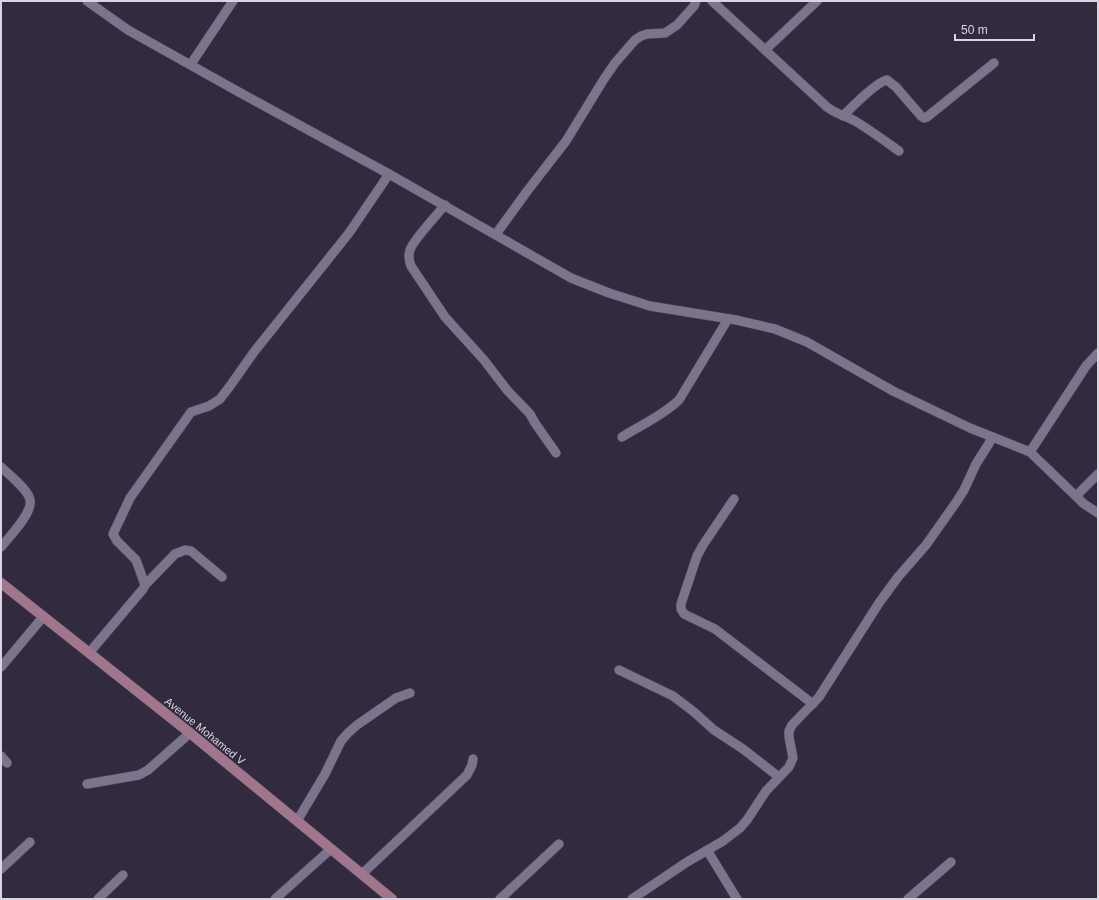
<svg xmlns="http://www.w3.org/2000/svg" width="1099" height="900" viewBox="0 0 1099 900" font-family="Helvetica,sans-serif">
	<style>
		.lines { fill: none; stroke-linecap: round; stroke-linejoin: round }
		.street-casing { stroke: #4f495b; stroke-width: 10 }
		.secondary-casing { stroke: #4f495b; stroke-width: 11 }
		.street { stroke: #7c748c; stroke-width: 9 }
		.secondary { stroke: #a1758c; stroke-width: 10 }
		.labels { text-anchor: middle; dominant-baseline: central; stroke-width: 3; stroke-linejoin: round; paint-order: stroke }
		.street-label { font-size: 11px; fill: #d9d4e2; stroke: #322b3f }
	</style>
	<rect width="100%" height="100%" fill="#322b3f"/>
	<g class="lines">
		<defs>
			<g id="street">
				<path d="M87 1 128 30 237 91 389 174 571 278 609 293 650 306 736 320 775 329 807 342 893 391 970 428 1030 452 1084 504 1098 513"/>
				<path d="M712 1 827 107C836 114 846 116 855 121 870 130 885 141 899 151"/>
				<path d="M765 50 817 1"/>
				<path d="M191 64 233 1"/>
				<path d="M843 116C852 107 876 82 887 80L896 87 921 116 924 118 927 117 994 63"/>
				<path d="M445 205C437 215 413 240 410 250 408 256 409 261 411 266L445 317 484 360 507 390 530 414 535 423 556 453"/>
				<path d="M496 234 528 190 566 141 604 79 615 63 635 40 641 36 647 34 665 33 677 25 694 6 696 1"/>
				<path d="M622 437C641 425 662 416 679 400L728 319"/>
				<path d="M1030 452 1086 366 1098 353"/>
				<path d="M1 467C9 475 28 489 30 500 33 513 9 537 1 547"/>
				<path d="M1076 496 1098 474"/>
				<path d="M734 499 703 545 697 556 681 604V609L684 614 715 629 813 704"/>
				<path d="M145 585 175 554 185 550 191 551 222 577"/>
				<path d="M89 653 143 589 145 585 136 560 117 541 113 534 130 498 191 412 209 406 220 399 230 386 254 352 349 233 389 174"/>
				<path d="M1 667 43 617"/>
				<path d="M619 670 673 696 694 712 714 730 743 749 779 777"/>
				<path d="M1 756 7 763"/>
				<path d="M87 784 139 775 148 770 190 733"/>
				<path d="M297 821 325 774 341 741 348 733 357 725 396 698 410 693"/>
				<path d="M707 850 737 899"/>
				<path d="M1 869 30 842"/>
				<path d="M362 874 467 775 472 765 473 759"/>
				<path d="M98 899 123 875"/>
				<path d="M275 899 331 849"/>
				<path d="M500 899 559 844"/>
				<path d="M632 899 687 862 723 841 740 828 747 820 766 791 789 767 793 758 789 737V731L792 725 819 697 879 603 898 577 926 545 957 501 964 490 976 464 993 437"/>
				<path d="M908 899 951 862"/>
			</g>
			<path id="secondary" d="M1 583 190 733 392 899"/>
		</defs>
		<!-- street casing -->
		<use href="#street" class="street-casing"/>
		<!-- secondary casing -->
		<use href="#secondary" class="secondary-casing"/>
		<!-- street -->
		<use href="#street" class="street"/>
		<!-- secondary -->
		<use href="#secondary" class="secondary"/>
	</g>
	<g class="labels">
		<!-- street labels -->
		<g class="street-label">
			<text transform="translate(205 731) rotate(39)">Avenue Mohamed V</text>
		</g>
	</g>
	<!-- border -->
	<rect width="1099" height="900" fill="none" stroke="#d9d4e2" stroke-width="4"/>
	<!-- scale -->
	<path d="M955 34v6h79v-6" fill="none" stroke="#d9d4e2" stroke-width="2"/>
	<text x="961" y="34" font-size="12" fill="#d9d4e2" stroke="#322b3f" stroke-width="3" paint-order="stroke">50 m</text>
</svg>
